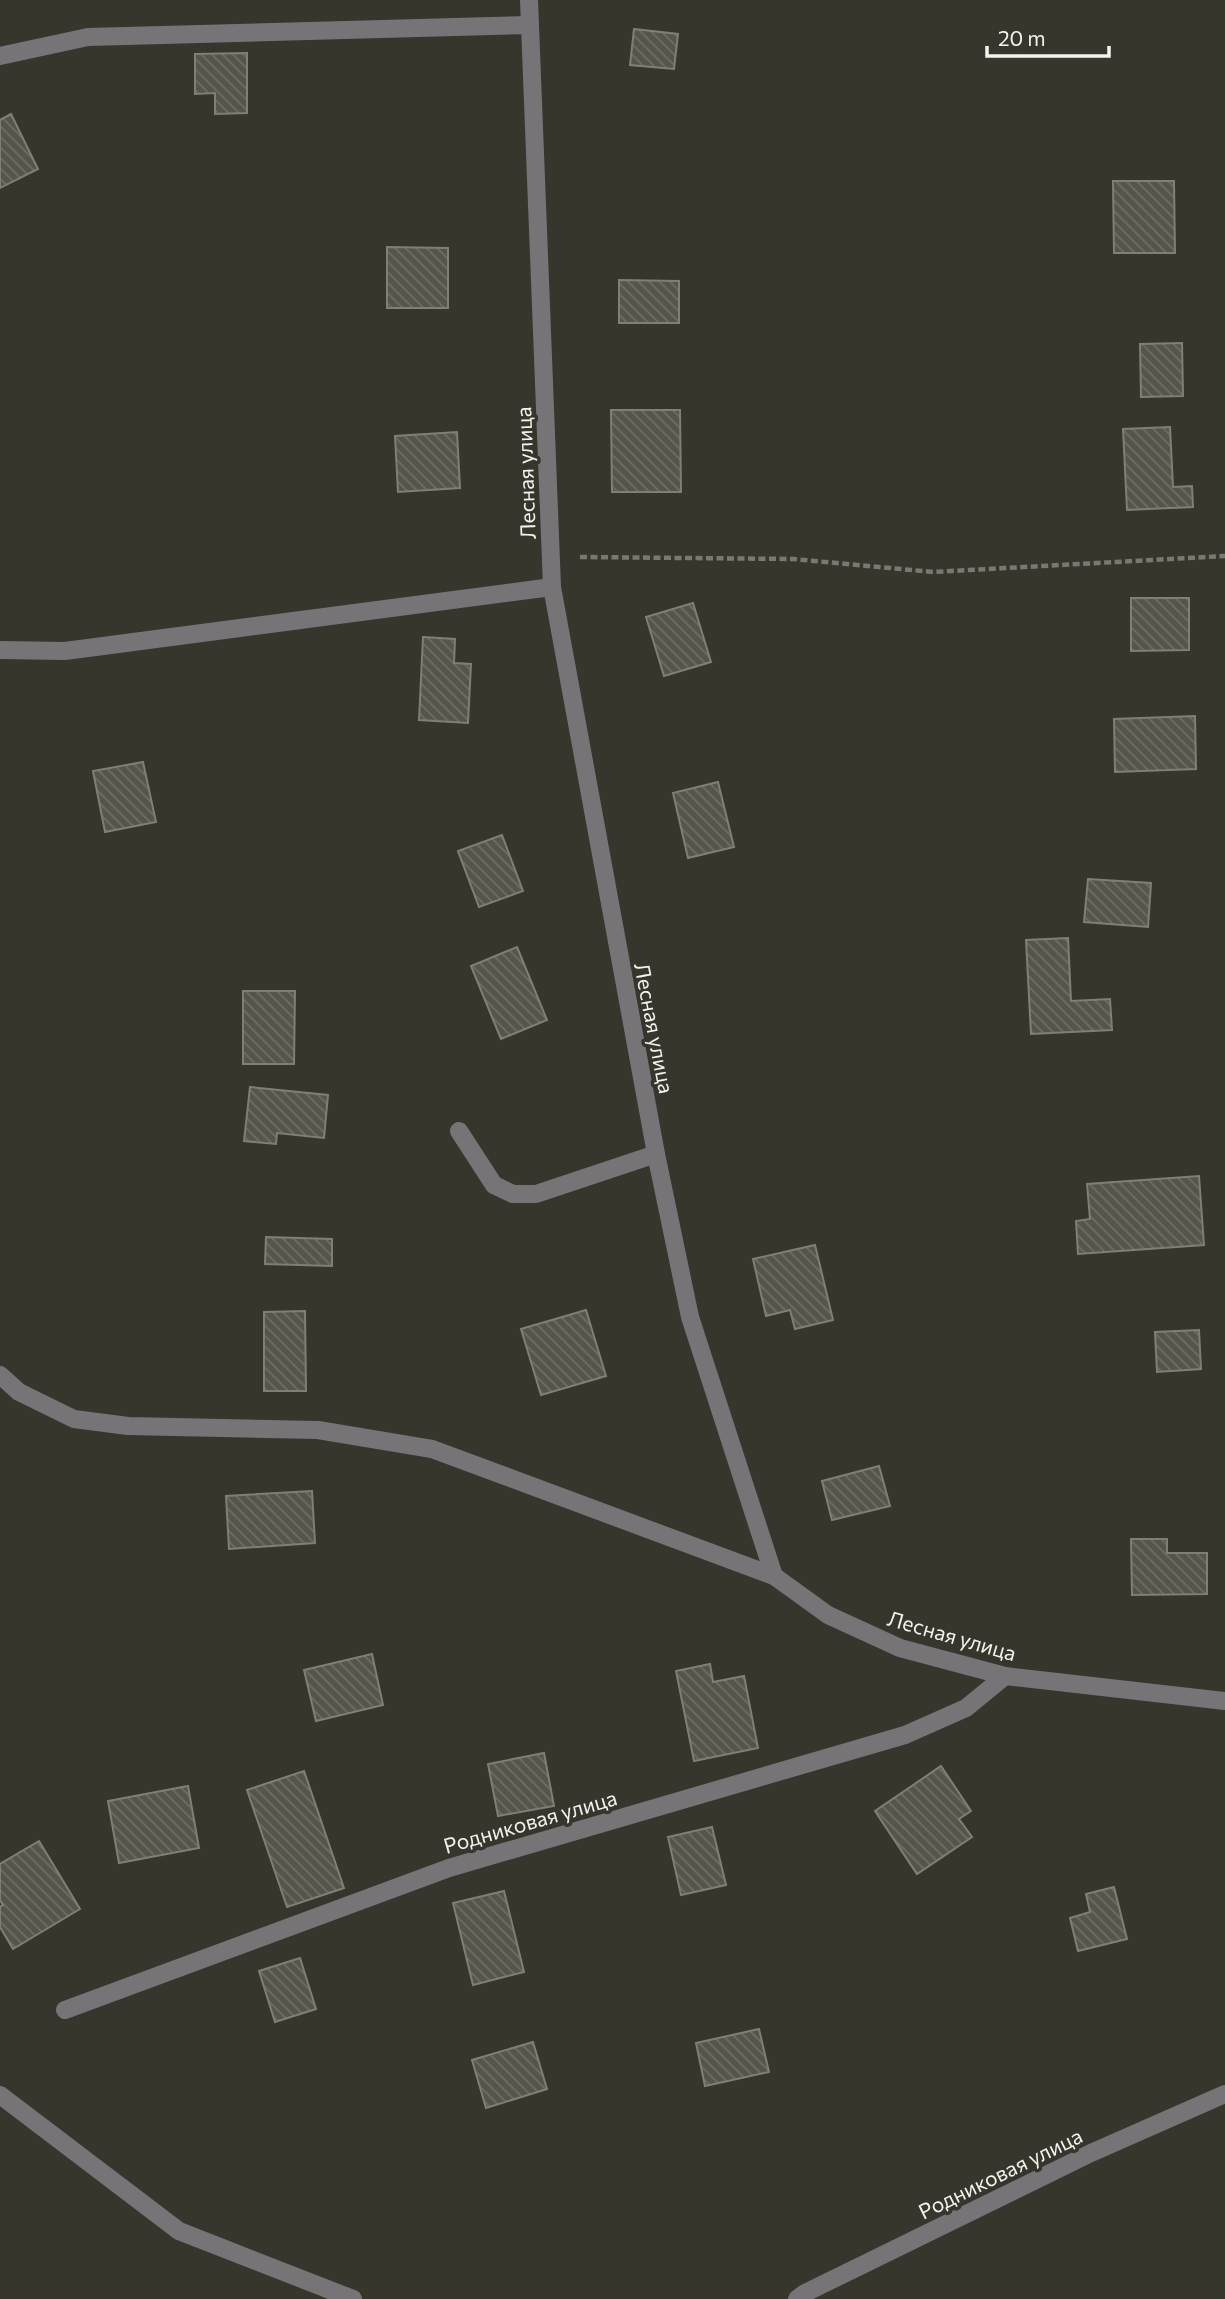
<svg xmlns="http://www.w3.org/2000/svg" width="1225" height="2299" viewBox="0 0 1225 2299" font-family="Commissioner,sans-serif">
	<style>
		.building { fill: url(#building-back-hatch); stroke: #7f7f75; stroke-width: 2 }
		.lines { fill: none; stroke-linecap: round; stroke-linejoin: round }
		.path { stroke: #797971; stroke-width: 4.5; stroke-dasharray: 7 3.5; stroke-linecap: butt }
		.service { stroke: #777478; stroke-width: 18 }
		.minor { stroke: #777478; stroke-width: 18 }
		.labels { text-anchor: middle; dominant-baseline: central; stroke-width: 7; stroke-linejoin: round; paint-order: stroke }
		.street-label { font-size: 21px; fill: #f3f2ec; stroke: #36362d }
	</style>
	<defs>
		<pattern id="building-back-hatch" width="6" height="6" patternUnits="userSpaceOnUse" patternTransform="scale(1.75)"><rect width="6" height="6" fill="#55554b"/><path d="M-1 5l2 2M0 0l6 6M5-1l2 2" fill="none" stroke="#6e6e65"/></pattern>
	</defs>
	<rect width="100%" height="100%" fill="#36362d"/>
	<!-- building -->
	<g class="building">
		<path d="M634 29 678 34 674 69 630 65Z"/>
		<path d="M247 53V113L215 114V93L195 94V54Z"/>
		<path d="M11 114 38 169 0 188V120Z"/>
		<path d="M1113 181H1174L1175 253H1114Z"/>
		<path d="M387 247 448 248V308H387Z"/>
		<path d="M619 280 679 281V323H619Z"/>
		<path d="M1182 343 1183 396 1141 397 1140 344Z"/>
		<path d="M611 410H680L681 492H612Z"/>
		<path d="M1170 427 1173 487 1192 486 1193 507 1127 510 1123 429Z"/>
		<path d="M457 432 460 488 398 492 395 436Z"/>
		<path d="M1131 598H1189V650L1131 651Z"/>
		<path d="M693 603 711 662 664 676 646 617Z"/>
		<path d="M423 637 455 639 454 663 471 664 468 723 419 720Z"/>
		<path d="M1195 716 1196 769 1115 772 1114 719Z"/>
		<path d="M143 762 156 822 105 832 93 771Z"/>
		<path d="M718 782 734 847 688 858 673 793Z"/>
		<path d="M502 835 523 891 479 907 458 851Z"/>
		<path d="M1088 879 1151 883 1148 927 1084 922Z"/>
		<path d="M1068 938 1071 1001 1110 999 1112 1030 1031 1034 1026 940Z"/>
		<path d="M517 947 547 1020 501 1039 471 966Z"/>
		<path d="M243 991H295L294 1064H243Z"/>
		<path d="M250 1087 328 1095 324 1138 277 1133 276 1144 244 1141Z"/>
		<path d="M1199 1176 1204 1245 1078 1254 1076 1221 1090 1219 1087 1184Z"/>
		<path d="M266 1237 332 1239V1266L265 1264Z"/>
		<path d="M815 1245 833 1320 795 1329 790 1310 766 1316 753 1259Z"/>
		<path d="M586 1310 606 1376 541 1395 521 1329Z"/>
		<path d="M305 1311 306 1391H264V1312Z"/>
		<path d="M1199 1330 1201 1369 1157 1372 1155 1332Z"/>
		<path d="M879 1466 890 1506 832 1520 822 1481Z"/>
		<path d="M312 1491 315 1543 229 1549 226 1496Z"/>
		<path d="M1131 1539H1167V1553H1207V1594L1132 1595Z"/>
		<path d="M372 1654 383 1705 316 1721 304 1670Z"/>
		<path d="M710 1664 713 1682 744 1676 758 1748 694 1761 676 1671Z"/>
		<path d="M544 1753 554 1806 498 1816 488 1764Z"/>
		<path d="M941 1766 971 1811 959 1819 972 1837 917 1874 875 1811Z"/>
		<path d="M304 1771 344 1888 287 1907 247 1790Z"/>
		<path d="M188 1786 199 1848 119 1863 108 1801Z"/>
		<path d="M712 1827 726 1885 681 1895 668 1837Z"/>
		<path d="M39 1841 80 1909 13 1949 0 1927V1907L3 1905 0 1900V1864Z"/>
		<path d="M1114 1887 1127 1939 1078 1951 1070 1918 1090 1912 1086 1894Z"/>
		<path d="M504 1891 524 1972 473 1985 453 1903Z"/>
		<path d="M300 1958 316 2009 275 2022 259 1971Z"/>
		<path d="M759 2029 769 2072 705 2086 696 2043Z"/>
		<path d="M533 2042 547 2089 486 2108 472 2060Z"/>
	</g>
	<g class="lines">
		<!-- path -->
		<path class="path" d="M580 557 793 559 933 572 1225 556"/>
		<!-- service -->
		<g class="service">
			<path d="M0 56 88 37 529 25"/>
			<path d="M0 650 65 651 552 587"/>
			<path d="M459 1131 494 1185 513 1194H536L656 1154"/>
		</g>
		<!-- minor -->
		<g class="minor">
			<path d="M529 0 552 587 656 1154 690 1317 774 1576"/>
			<path d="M0 1375 19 1392 74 1419 128 1426 318 1430 432 1449 774 1576 828 1615 900 1648 1005 1676 1225 1701"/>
			<path d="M65 2010 449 1868 905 1735 966 1708 1005 1676"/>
			<path d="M0 2095 179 2231 353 2299"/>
			<path d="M797 2299 805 2293 1091 2153 1225 2094"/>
		</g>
	</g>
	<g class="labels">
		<!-- street labels -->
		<g class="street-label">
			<text transform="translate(525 473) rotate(-92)">Лесная улица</text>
			<text transform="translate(655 1028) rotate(79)">Лесная улица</text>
			<text transform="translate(952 1635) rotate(16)">Лесная улица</text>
			<text transform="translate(530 1821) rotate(-16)">Родниковая улица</text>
			<text transform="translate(1000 2173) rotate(-26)">Родниковая улица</text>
		</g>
	</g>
	<!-- scale -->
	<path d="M987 46v10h122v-10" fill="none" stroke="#f3f2ec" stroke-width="3.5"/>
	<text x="998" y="46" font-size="21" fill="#f3f2ec" stroke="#36362d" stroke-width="5" paint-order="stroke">20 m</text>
</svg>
